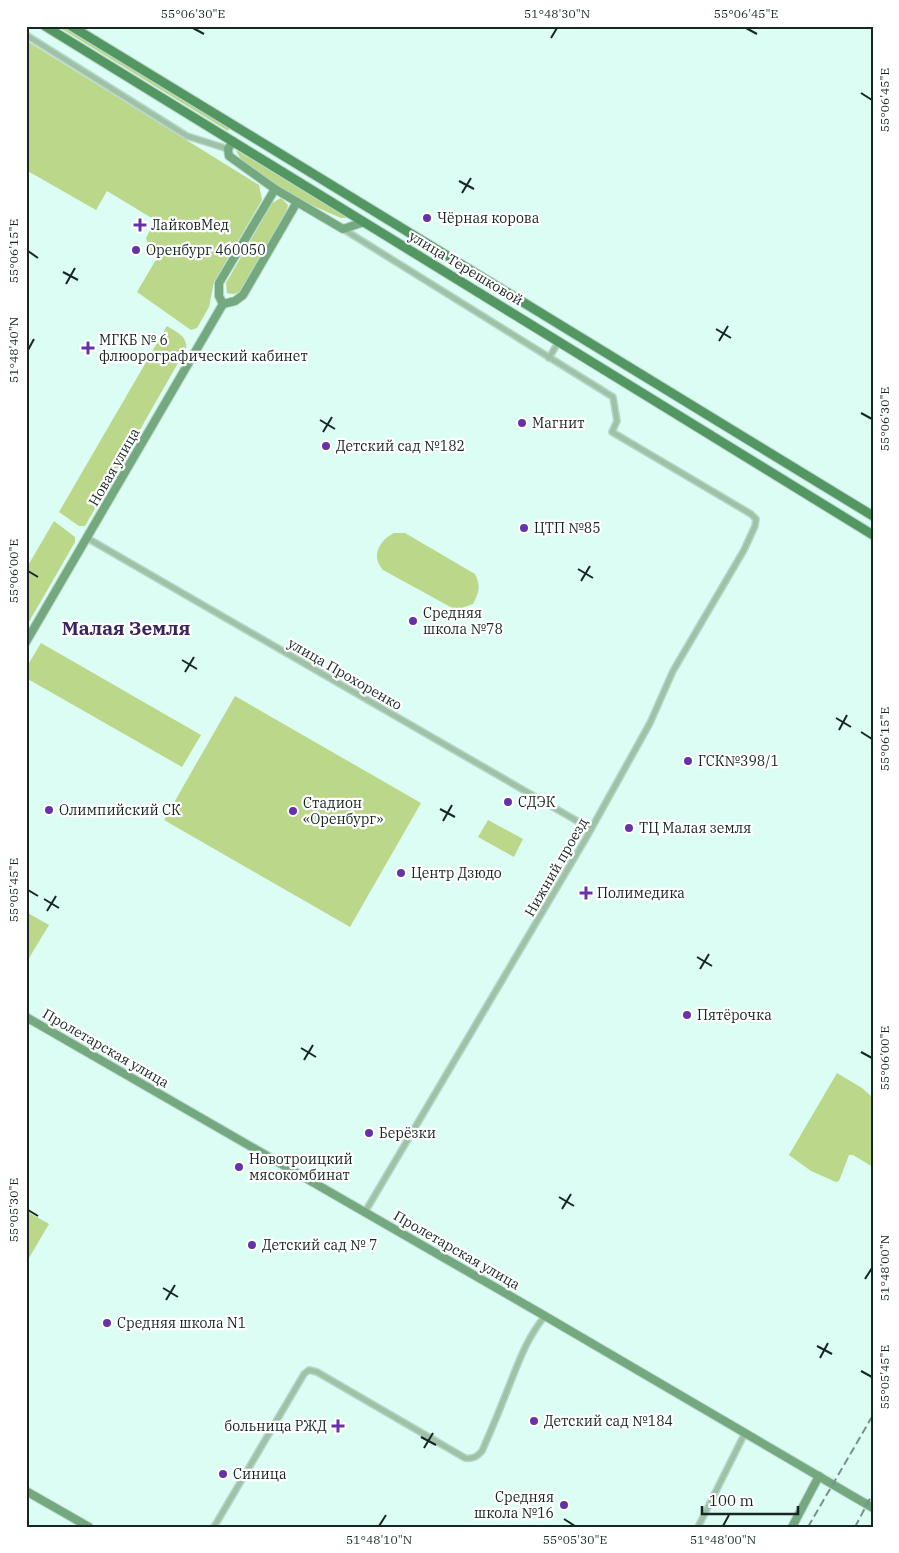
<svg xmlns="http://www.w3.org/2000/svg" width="899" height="1553" viewBox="0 0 899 1553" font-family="'IBM Plex Serif',serif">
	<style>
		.green { fill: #bbd78a }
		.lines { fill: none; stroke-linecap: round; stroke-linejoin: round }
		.street-casing { stroke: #b8d6cd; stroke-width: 8 }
		.secondary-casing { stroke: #b8d6cd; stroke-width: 10 }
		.primary-casing { stroke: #b8d6cd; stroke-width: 11 }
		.street { stroke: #9fc2a5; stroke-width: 5 }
		.secondary { stroke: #74a87e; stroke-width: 8 }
		.primary { stroke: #529661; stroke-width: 9 }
		.rail { stroke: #789089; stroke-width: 2; stroke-dasharray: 8 4; stroke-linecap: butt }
		.ticks { fill: none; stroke: #162621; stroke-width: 2 }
		.poi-dot { fill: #6532aa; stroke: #fff; stroke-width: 2 }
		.labels { text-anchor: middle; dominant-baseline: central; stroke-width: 4.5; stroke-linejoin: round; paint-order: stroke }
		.poi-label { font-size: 14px; fill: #162621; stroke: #fff; text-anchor: start }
		.street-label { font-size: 14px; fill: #162621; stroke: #fff }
		.district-label { font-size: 19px; font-weight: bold; fill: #3a245e; stroke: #fff }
		.neatline { fill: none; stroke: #162621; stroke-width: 2 }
		.ticks-label { font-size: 12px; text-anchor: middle; fill: #162621 }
	</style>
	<rect width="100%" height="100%" fill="#dcfdf3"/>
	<!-- green -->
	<g class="green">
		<path d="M57 26H62L229 128 228 131Z"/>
		<path d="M27 41 259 185 262 200 214 282 209 307 197 328 191 330 137 292 157 258 151 255 146 238 155 220 107 191 96 210 26 170Z"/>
		<path d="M236 150 349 218H341C314 206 246 178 236 150Z"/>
		<path d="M281 198 288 205 286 212 243 288C238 294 235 295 227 293L226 283 272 203Z"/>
		<path d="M167 326C176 332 188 336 186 349L85 526H79L59 512Z"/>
		<path d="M54 521 75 537V542L26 627V569Z"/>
		<path d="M394 533H405L475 574C481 586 479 592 473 604L456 610 383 570C370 556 380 540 394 533Z"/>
		<path d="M41 643 201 735 182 767 26 678V668Z"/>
		<path d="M235 696 421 803 350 927 164 820Z"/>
		<path d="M488 820 523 839 514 857 478 837Z"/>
		<path d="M26 912 49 925 26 963Z"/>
		<path d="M837 1073 862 1088 873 1098V1167L853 1155H849L839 1181 836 1182 811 1171 789 1155Z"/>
		<path d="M26 1211 49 1224 26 1263Z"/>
	</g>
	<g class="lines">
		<defs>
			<g id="street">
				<path d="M26 35 187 136 228 149"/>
				<path d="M343 229 613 397 617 421 612 432 751 514 756 519 755 526 744 550 673 671 650 723 585 840 365 1212"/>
				<path d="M549 358 559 341"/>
				<path d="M87 538 591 829"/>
				<path d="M214 1527 304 1374 309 1370 317 1372 465 1458C473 1459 477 1457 482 1451 490 1433 498 1414 505 1396 517 1367 525 1340 545 1316"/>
				<path d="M698 1527 745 1433"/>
			</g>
			<g id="secondary">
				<path d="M233 141 228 149 229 156 275 189 343 229 364 222"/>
				<path d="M223 304 219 296V283L275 189"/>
				<path d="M26 642 223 304 235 301 243 295 297 202"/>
				<path d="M26 1017 545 1316 873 1508"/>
				<path d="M26 1491 89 1527"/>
				<path d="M792 1527 819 1476"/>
			</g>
			<g id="primary">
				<path d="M45 26 873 535"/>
				<path d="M71 26 873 516"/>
			</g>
		</defs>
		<!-- street casing -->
		<use href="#street" class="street-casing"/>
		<!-- secondary casing -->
		<use href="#secondary" class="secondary-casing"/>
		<!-- primary casing -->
		<use href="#primary" class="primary-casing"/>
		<!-- street -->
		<use href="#street" class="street"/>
		<!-- secondary -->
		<use href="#secondary" class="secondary"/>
		<!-- primary -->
		<use href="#primary" class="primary"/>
		<!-- rail -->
		<g class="rail">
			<path d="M808 1527 873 1415"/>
			<path d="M855 1527 873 1493"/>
		</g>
	</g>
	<!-- ticks -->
	<path class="ticks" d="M193 28 204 34M746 28 757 34M551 38 557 28M861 93 872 100M459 181 474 189M462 193 471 178M28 251 38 258M63 272 78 280M66 284 75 268M716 329 731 338M719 341 728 326M28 350 34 339M861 413 872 419M320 420 335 429M323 432 332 417M578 569 593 578M28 571 38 577M581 581 590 566M182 660 197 669M185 672 194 657M836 718 851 727M839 730 847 715M861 732 872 739M440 809 455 817M443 821 452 805M28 890 38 896M44 899 59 908M47 911 56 896M697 957 712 966M700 969 709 954M301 1048 316 1057M861 1052 872 1058M304 1060 313 1045M559 1197 574 1206M562 1209 571 1194M28 1210 38 1216M865 1279 872 1268M163 1288 178 1297M166 1300 175 1285M817 1346 832 1354M820 1358 828 1343M861 1371 872 1377M421 1437 436 1445M424 1448 433 1433M564 1519 575 1526M379 1526 386 1515M723 1526 729 1515"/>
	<!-- markers -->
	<g class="poi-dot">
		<circle cx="427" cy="218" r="5"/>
		<path d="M137.5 217.5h5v5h5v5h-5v5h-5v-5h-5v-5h5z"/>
		<circle cx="136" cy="250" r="5"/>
		<path d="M85.5 340.5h5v5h5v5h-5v5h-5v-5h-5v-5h5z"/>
		<circle cx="522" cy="423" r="5"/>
		<circle cx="326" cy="446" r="5"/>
		<circle cx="524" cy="528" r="5"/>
		<circle cx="413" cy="621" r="5"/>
		<circle cx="688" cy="761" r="5"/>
		<circle cx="508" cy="802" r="5"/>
		<circle cx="49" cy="810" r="5"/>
		<circle cx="293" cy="811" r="5"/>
		<circle cx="629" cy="828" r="5"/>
		<circle cx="401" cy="873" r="5"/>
		<path d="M583.5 885.5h5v5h5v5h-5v5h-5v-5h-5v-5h5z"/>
		<circle cx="687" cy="1015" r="5"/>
		<circle cx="369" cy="1133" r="5"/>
		<circle cx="239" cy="1167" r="5"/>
		<circle cx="252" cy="1245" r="5"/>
		<circle cx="107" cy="1323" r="5"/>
		<circle cx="534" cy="1421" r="5"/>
		<path d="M335.5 1418.5h5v5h5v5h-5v5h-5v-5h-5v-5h5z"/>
		<circle cx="223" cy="1474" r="5"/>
		<circle cx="564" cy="1505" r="5"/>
	</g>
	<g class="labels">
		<!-- poi labels -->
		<g class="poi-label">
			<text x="437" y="218">Чёрная корова</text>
			<text x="151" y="225">ЛайковМед</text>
			<text x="146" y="250">Оренбург 460050</text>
			<text x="99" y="340">МГКБ № 6<tspan x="99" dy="16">флюорографический кабинет</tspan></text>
			<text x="532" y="423">Магнит</text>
			<text x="336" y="446">Детский сад №182</text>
			<text x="534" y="528">ЦТП №85</text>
			<text x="423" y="613">Средняя<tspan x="423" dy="16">школа №78</tspan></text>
			<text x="698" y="761">ГСК№398/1</text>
			<text x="518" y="802">СДЭК</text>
			<text x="303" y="803">Стадион<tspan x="303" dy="16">«Оренбург»</tspan></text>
			<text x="59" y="810">Олимпийский СК</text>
			<text x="639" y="828">ТЦ Малая земля</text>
			<text x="411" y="873">Центр Дзюдо</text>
			<text x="597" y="893">Полимедика</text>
			<text x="697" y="1015">Пятёрочка</text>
			<text x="379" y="1133">Берёзки</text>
			<text x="249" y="1159">Новотроицкий<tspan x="249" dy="16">мясокомбинат</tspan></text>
			<text x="262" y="1245">Детский сад № 7</text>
			<text x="117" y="1323">Средняя школа N1</text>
			<text x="544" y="1421">Детский сад №184</text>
			<text x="327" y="1426" text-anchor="end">больница РЖД</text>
			<text x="233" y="1474">Синица</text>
			<text x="554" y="1497" text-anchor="end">Средняя<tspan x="554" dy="16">школа №16</tspan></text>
		</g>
		<!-- street labels -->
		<g class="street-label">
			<text transform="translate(466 268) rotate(31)">улица Терешковой</text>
			<text transform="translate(114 467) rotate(-60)">Новая улица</text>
			<text transform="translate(345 674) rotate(30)">улица Прохоренко</text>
			<text transform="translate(556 867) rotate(-60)">Нижний проезд</text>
			<text transform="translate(106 1048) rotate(30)">Пролетарская улица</text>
			<text transform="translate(457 1250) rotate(30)">Пролетарская улица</text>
		</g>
		<!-- district labels -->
		<g class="district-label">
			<text x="126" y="628">Малая Земля</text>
		</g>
	</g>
	<!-- border -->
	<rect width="899" height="1553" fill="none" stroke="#ffffff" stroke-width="55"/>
	<!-- scale -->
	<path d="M702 1506v8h96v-8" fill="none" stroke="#162621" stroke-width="2.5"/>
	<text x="709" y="1506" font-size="15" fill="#162621" stroke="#ffffff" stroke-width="4" paint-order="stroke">100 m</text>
	<rect x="28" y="28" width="844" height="1498" class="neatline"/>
	<g class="ticks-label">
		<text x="193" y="18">55°06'30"E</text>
		<text x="557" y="18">51°48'30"N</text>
		<text x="746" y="18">55°06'45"E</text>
		<text transform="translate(885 100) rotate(-90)" y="4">55°06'45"E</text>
		<text transform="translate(14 251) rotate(-90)" y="4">55°06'15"E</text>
		<text transform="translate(14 350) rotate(-90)" y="4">51°48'40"N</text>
		<text transform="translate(885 419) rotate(-90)" y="4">55°06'30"E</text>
		<text transform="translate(14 571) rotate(-90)" y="4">55°06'00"E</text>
		<text transform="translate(885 739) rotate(-90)" y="4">55°06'15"E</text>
		<text transform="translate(14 890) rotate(-90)" y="4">55°05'45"E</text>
		<text transform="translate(885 1058) rotate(-90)" y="4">55°06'00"E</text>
		<text transform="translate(14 1210) rotate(-90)" y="4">55°05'30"E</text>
		<text transform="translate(885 1268) rotate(-90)" y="4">51°48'00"N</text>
		<text transform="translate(885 1377) rotate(-90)" y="4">55°05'45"E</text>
		<text x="379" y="1544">51°48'10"N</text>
		<text x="575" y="1544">55°05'30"E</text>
		<text x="723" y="1544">51°48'00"N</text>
	</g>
</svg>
